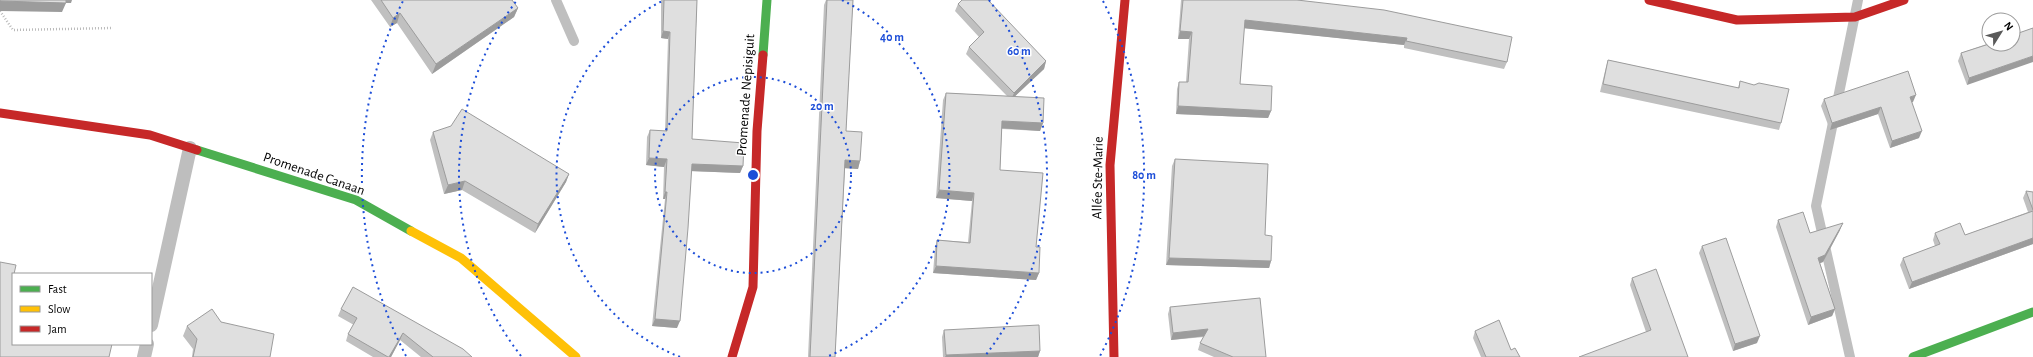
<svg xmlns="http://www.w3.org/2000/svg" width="2033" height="357" viewBox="0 0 2033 357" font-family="'Alegreya Sans',sans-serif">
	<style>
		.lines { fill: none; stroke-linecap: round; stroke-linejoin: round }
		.stream { stroke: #bfbfbf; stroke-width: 10 }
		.path { stroke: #b9b9b9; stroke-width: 2.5; stroke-dasharray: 1 2; stroke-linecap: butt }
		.lane { stroke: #bebebe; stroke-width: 14 }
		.fast { stroke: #4caf50; stroke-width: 9 }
		.slow { stroke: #ffc107; stroke-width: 9 }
		.jam { stroke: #c62828; stroke-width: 9 }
		.wall { fill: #c0c0c0 }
		.shaded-wall { fill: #9c9c9c }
		.building { fill: #dfdfdf; stroke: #9c9c9c }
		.ring { fill: none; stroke: #1d4ed8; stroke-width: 2; stroke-dasharray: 2 4 }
		.labels { text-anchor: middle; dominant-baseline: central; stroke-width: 3; stroke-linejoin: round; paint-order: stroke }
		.street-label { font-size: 14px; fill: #000; stroke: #fff }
		.centre { fill: #1d4ed8; stroke: #fff; stroke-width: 2 }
		.ring-label { font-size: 12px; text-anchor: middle; font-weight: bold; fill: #1d4ed8; stroke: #fff; stroke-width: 3; stroke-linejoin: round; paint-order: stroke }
	</style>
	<rect width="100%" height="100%" fill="#fff"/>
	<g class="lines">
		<!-- stream -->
		<g class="stream">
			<path d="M556 0 574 41"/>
			<path d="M1850 357 1816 206 1858 0"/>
		</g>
		<!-- path -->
		<path class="path" d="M0 11 13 30 113 28"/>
		<!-- lane -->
		<g class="lane">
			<path d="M151 325 190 148"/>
			<path d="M144 357 147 344"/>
		</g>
		<!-- fast -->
		<g class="fast">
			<path d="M763 55 767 0"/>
			<path d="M197 150 356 200 411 231"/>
			<path d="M1913 357 2033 312"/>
		</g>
		<!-- slow -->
		<path class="slow" d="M411 231 461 258 576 357"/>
		<!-- jam -->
		<g class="jam">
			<path d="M1649 0 1737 20 1855 17 1904 0"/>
			<path d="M0 113 150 135 197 150"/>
			<path d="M732 357 753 287 757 131 763 55"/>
			<path d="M1114 357 1110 165 1125 0"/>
		</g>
	</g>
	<!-- wall -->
	<g class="wall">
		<path d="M371 0H512L518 8 514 17 432 74 397 23 390 27Z"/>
		<path d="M661 0H697L692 139 743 166 740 173 691 171 677 328 652 326 665 199H663L664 167 646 165 647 137 650 130 665 131 668 39 661 38Z"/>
		<path d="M826 0H853L846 131 860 161 858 169 845 168 835 357H808L824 5Z"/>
		<path d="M1181 0H1297L1507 62 1504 69 1404 48V45L1244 28 1240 84 1271 111 1268 118 1176 114 1177 89 1179 82H1186L1189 39H1178Z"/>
		<path d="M958 4 1046 61 1044 69 1014 97 1043 123 1040 131 1002 129 1000 170 1036 247 1039 273 1036 280 933 273 935 248 937 240 968 242 972 201 936 198 943 100 946 93 1007 96 966 54 969 47 979 37 955 11Z"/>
		<path d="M2033 28 1967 85 1958 61 1961 53Z"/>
		<path d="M1608 60 1738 88 1740 81 1781 123 1779 130 1600 92 1606 67Z"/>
		<path d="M1824 99 1913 102H1912L1919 138 1890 148 1878 114 1830 130 1821 106Z"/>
		<path d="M433 132 569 174 566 182 535 233 462 190 444 194 430 140Z"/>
		<path d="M1175 159 1265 235 1271 261 1269 268 1166 265 1172 166Z"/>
		<path d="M2026 191 2033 192V244L1909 289 1900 265 1903 258 1935 246 1933 240 1935 233 1965 235 2028 212 2023 198Z"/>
		<path d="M1778 220 1810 233 1840 230 1823 262 1820 263 1835 309 1832 316 1808 325 1776 227Z"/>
		<path d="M1702 246 1757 343 1733 351 1699 253Z"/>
		<path d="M1632 278 1688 357 1646 332 1630 285Z"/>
		<path d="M1170 307 1266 357H1214L1198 350 1200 343 1204 337 1171 340 1168 314Z"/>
		<path d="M341 309 472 357H421L400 340 391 357H373L346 341 348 334 354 325 338 316Z"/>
		<path d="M221 322 270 357H192L193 349 183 336 187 326Z"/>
		<path d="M944 330 1040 351 1038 357H943L942 337Z"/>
		<path d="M1475 331 1511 350 1520 357H1481L1473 338Z"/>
	</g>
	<!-- shaded-wall -->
	<g class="shaded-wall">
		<path d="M72 0 71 3H65H66L62 12 0 11V1Z"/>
		<path d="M518 8 514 17 432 74 436 64Z"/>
		<path d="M400 13 397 23 390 27 393 18Z"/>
		<path d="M1245 20 1407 38 1404 45 1242 28Z"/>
		<path d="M663 31 670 32 668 39 661 38Z"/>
		<path d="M1180 31 1192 32 1189 39H1178Z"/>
		<path d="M2033 56V62L1967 85 1969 78Z"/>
		<path d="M1046 61 1044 69 1011 100 1014 93Z"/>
		<path d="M1916 95 1913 102 1907 104 1910 97Z"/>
		<path d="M1178 106 1271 111 1268 118 1176 114Z"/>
		<path d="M1881 107 1878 114 1830 130 1832 123Z"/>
		<path d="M1002 121 1043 123 1040 131 999 128Z"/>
		<path d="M1922 131 1919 138 1890 148 1892 141Z"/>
		<path d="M649 158 667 159 664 167 646 165Z"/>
		<path d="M845 160 860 161 858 169 842 168Z"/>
		<path d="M692 164 743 166 740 173 689 171Z"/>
		<path d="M569 174 566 182 535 233 538 224Z"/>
		<path d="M465 181 462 190 444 194 448 185Z"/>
		<path d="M939 190 974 193 972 201 936 198Z"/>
		<path d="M665 192H667L665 199H663Z"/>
		<path d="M1843 223 1840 230 1823 262 1815 265 1818 258Z"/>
		<path d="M2033 238V244L1909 289 1912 282Z"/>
		<path d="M1169 258 1271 261 1269 268 1166 265Z"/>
		<path d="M936 266 1039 273 1036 280 933 273Z"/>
		<path d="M1835 309 1832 316 1808 325 1811 317Z"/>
		<path d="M655 319 680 321 677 328 652 326Z"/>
		<path d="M1208 329 1206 336 1171 340 1173 333Z"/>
		<path d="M403 333 400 340 391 357H389Z"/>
		<path d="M1760 336 1757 343 1733 351 1735 344Z"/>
		<path d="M1040 351 1038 357H945L946 355Z"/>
	</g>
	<!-- building -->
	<g class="building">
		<path d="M0 0H66V3L0 1Z"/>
		<path d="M381 0H512L518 8 436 64 400 13 393 18Z"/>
		<path d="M664 0H697L692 139 744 143 743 166 692 164 688 228 680 321 655 319 667 192H665L667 159 649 158 650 130 667 131 670 32 663 31Z"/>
		<path d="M827 0H853L846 131 862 132 860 161 845 160 835 357H810Z"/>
		<path d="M962 0H988L1046 61 1014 93 969 47 984 32 958 4Z"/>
		<path d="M1183 0H1297L1384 10 1512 37 1507 62 1406 41 1407 38 1245 20 1240 84 1272 86 1271 111 1178 106 1179 82H1188L1192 32 1180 31Z"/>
		<path d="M2033 28V56L1969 78 1961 53 1989 44H2013V35Z"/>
		<path d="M1608 60 1739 88 1740 81 1754 85 1759 83 1789 89 1781 123 1603 84Z"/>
		<path d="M1908 71 1916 95 1910 97 1922 131 1892 141 1881 107 1832 123 1824 99Z"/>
		<path d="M946 93 1044 98 1043 123 1002 121 1000 170 1043 173 1036 247H1040L1039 273 936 266 937 240 970 243 974 193 939 190Z"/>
		<path d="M462 109 569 174 538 224 465 181 448 185 433 132 451 126Z"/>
		<path d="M1175 159 1268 164 1265 235 1272 236 1271 261 1169 258Z"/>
		<path d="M2026 191 2033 192V210Z"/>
		<path d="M2033 211V238L1912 282 1903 258 1940 244 1935 233 1960 223 1965 235Z"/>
		<path d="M1803 212 1810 233 1843 223 1825 255 1818 258 1835 309 1811 317 1778 220Z"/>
		<path d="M1726 238 1760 336 1735 344 1702 246Z"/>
		<path d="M0 262 16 265 14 274H13V344H112L109 357H0Z"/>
		<path d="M1656 269 1688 357H1579L1651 330 1632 278Z"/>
		<path d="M353 287 463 349 472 357H433L403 333 389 357H388L348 334 357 318 341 309Z"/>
		<path d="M1260 298 1266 357H1233L1200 343 1208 329 1173 333 1170 307Z"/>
		<path d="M212 309 221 322 274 334 270 357H193L197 339 187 326Z"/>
		<path d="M1499 320 1511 350 1515 348 1520 357H1486L1475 331Z"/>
		<path d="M1039 325 1040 351 946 355 944 330Z"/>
	</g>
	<!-- distance rings -->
	<g class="ring">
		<circle cx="753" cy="175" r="98"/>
		<path d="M680 357A196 196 0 0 1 664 0M842 0A196 196 0 0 1 826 357"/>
		<path d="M521 356A294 294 0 0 1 517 0M989 0A294 294 0 0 1 985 356"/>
		<path d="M406 356A391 391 0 0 1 403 1M1103 1A391 391 0 0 1 1100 356"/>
	</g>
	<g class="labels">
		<!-- street labels -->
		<g class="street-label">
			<text transform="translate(746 95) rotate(-86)">Promenade Nepisiguit</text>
			<text transform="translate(314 174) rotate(19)">Promenade Canaan</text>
			<text transform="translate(1098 178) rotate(-89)">Allée Ste-Marie</text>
		</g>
	</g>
	<circle cx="753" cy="175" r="6" class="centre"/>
	<g class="ring-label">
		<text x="892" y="41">40 m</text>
		<text x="1019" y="55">60 m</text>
		<text x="822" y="110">20 m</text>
		<text x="1144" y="179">80 m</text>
	</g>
	<!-- legend -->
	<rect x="12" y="273" width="140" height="72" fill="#ffffff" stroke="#999999"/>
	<rect x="20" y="286" width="20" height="6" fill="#4caf50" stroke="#999999"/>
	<text x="48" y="293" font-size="12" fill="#000000">Fast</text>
	<rect x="20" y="306" width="20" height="6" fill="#ffc107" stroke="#999999"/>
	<text x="48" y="313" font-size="12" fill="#000000">Slow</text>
	<rect x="20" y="326" width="20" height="6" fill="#c62828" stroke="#999999"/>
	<text x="48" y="333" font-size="12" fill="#000000">Jam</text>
	<!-- north arrow -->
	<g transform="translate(2001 32) rotate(53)"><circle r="19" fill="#ffffff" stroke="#999999"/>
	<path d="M0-3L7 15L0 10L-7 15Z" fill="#595959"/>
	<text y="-6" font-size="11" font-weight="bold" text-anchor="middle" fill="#000000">N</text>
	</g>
</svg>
